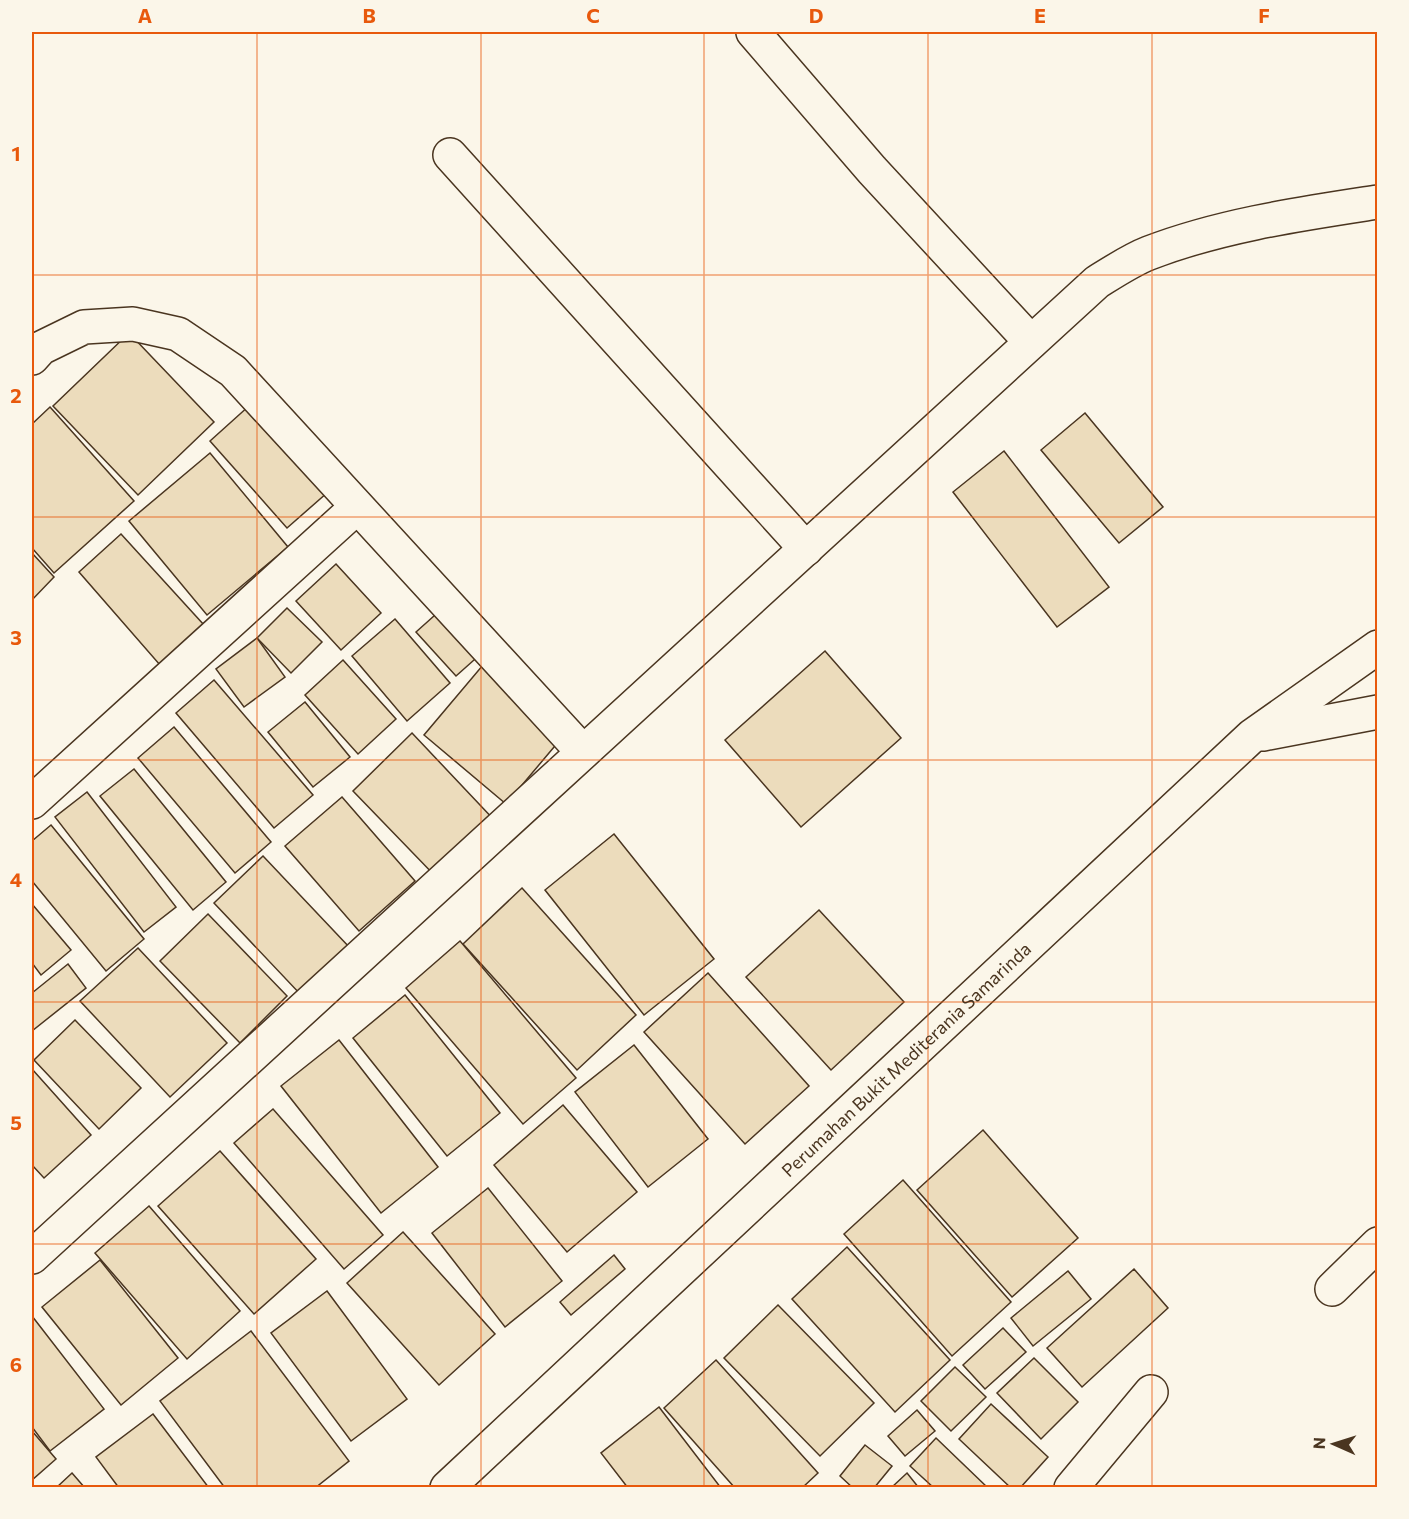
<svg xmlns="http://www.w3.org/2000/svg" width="1409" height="1519" viewBox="0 0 1409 1519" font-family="Commissioner,sans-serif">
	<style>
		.building { fill: #ecdcbc; stroke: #4a3520; stroke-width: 1.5 }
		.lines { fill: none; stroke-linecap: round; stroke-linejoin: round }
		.minor-casing { stroke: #4a3520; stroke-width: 36 }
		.minor { stroke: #fbf6e9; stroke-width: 33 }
		.grid { fill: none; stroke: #e8590c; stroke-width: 1.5; stroke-opacity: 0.55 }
		.labels { text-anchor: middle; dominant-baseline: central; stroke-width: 4.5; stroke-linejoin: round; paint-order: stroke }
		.street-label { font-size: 18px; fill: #4a3520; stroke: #fbf6e9 }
		.neatline { fill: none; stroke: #e8590c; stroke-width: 2 }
		.grid-label { font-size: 20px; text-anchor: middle; font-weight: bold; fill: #e8590c }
	</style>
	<rect width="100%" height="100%" fill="#fbf6e9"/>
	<!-- building -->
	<g class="building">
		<path d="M129 333 214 422 138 495 53 406Z"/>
		<path d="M250 405 328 492 287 528 210 441Z"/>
		<path d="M50 407 134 501 54 573 32 548V424Z"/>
		<path d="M1085 413 1163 507 1119 543 1041 450Z"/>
		<path d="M1004 451 1109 587 1057 627 953 492Z"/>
		<path d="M210 453 288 547 207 615 129 521Z"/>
		<path d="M121 534 204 625 160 665 79 572Z"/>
		<path d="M32 553 54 577 32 600Z"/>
		<path d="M336 564 381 613 341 650 296 601Z"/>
		<path d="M444 607 483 652 456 676 416 632Z"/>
		<path d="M287 608 322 642 291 673 257 638Z"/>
		<path d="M395 619 450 683 407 721 352 656Z"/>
		<path d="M257 638 285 677 244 707 216 669Z"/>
		<path d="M825 651 901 738 801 827 725 740Z"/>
		<path d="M343 660 396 719 358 754 305 695Z"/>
		<path d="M483 665 565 734 506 804 424 735Z"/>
		<path d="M214 680 313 795 274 828 176 713Z"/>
		<path d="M305 702 350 757 313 787 268 732Z"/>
		<path d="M174 727 271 842 235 873 138 758Z"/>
		<path d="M412 733 497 823 439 880 353 791Z"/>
		<path d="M134 769 226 882 193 910 100 796Z"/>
		<path d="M87 792 176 907 144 932 55 817Z"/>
		<path d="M342 797 415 881 359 931 285 846Z"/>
		<path d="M51 825 144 939 106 971 32 881V841Z"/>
		<path d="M614 834 714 959 644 1015 545 890Z"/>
		<path d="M263 856 351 949 302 996 214 903Z"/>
		<path d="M522 888 636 1015 577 1070 463 944Z"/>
		<path d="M32 904 71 950 41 975 32 963Z"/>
		<path d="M819 910 904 1002 831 1070 746 977Z"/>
		<path d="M208 914 287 996 240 1043 160 961Z"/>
		<path d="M460 941 576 1078 523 1124 406 988Z"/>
		<path d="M138 948 227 1043 170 1097 80 1001Z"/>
		<path d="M68 964 86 988 32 1031V993Z"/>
		<path d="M708 973 809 1086 745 1144 644 1032Z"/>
		<path d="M405 995 500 1113 447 1156 353 1038Z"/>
		<path d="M75 1020 141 1088 99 1129 34 1060Z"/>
		<path d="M339 1040 438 1167 381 1213 281 1086Z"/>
		<path d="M634 1045 708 1139 648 1187 575 1092Z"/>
		<path d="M32 1069 91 1135 44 1178 32 1165Z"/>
		<path d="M563 1105 637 1192 567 1252 494 1165Z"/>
		<path d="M273 1109 383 1235 344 1269 234 1143Z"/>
		<path d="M983 1130 1078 1238 1012 1297 917 1190Z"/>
		<path d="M220 1151 316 1259 254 1314 158 1206Z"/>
		<path d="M903 1180 1011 1302 952 1356 844 1234Z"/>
		<path d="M488 1188 562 1281 505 1327 432 1233Z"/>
		<path d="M149 1206 240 1311 187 1359 95 1253Z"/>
		<path d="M403 1232 495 1334 439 1385 347 1283Z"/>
		<path d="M847 1247 950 1360 895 1412 792 1299Z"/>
		<path d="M614 1255 625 1269 571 1315 560 1302Z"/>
		<path d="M100 1260 178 1358 121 1405 42 1307Z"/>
		<path d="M1134 1269 1168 1308 1082 1387 1047 1348Z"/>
		<path d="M1068 1271 1091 1299 1033 1346 1011 1318Z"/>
		<path d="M327 1291 407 1399 351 1441 271 1333Z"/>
		<path d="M778 1305 874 1403 820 1456 724 1358Z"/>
		<path d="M32 1316 104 1409 50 1451 32 1427Z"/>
		<path d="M1003 1328 1026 1352 985 1389 963 1365Z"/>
		<path d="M251 1331 349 1461 315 1488H225L160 1401Z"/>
		<path d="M1034 1358 1078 1402 1041 1439 997 1393Z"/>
		<path d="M716 1360 818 1473 802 1488H735L664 1408Z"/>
		<path d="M955 1367 986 1397 951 1431 921 1401Z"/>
		<path d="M991 1404 1048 1457 1020 1488H1011L959 1439Z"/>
		<path d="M659 1407 721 1488H628L601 1453Z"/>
		<path d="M917 1410 935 1431 905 1456 888 1436Z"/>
		<path d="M153 1414 209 1488H119L96 1457Z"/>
		<path d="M32 1431 56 1459 32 1480Z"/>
		<path d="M936 1438 988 1488H934L910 1466Z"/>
		<path d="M865 1445 892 1466 874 1488H853L840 1476Z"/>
		<path d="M72 1473 85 1488H56Z"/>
		<path d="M907 1473 919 1488H891Z"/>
	</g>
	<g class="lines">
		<defs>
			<g id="minor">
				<path d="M753 32 872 170 1031 342"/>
				<path d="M450 155 806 549"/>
				<path d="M32 358 41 348 84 327 133 324 178 334 233 371 583 752"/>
				<path d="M1263 734 1378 712"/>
				<path d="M32 802 357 507"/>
				<path d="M32 1257 1097 282C1113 272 1131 260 1149 253 1222 225 1300 214 1378 202"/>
				<path d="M1332 1289 1378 1244"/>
				<path id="s1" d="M447 1488 1252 736 1378 647"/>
				<path d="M1071 1488 1151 1392"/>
			</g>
		</defs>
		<!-- minor casing -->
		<use href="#minor" class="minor-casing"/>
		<!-- minor -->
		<use href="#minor" class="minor"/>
	</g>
	<!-- grid -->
	<path class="grid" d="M257 32V1488M481 32V1488M704 32V1488M928 32V1488M1152 32V1488M32 275H1378M32 517H1378M32 760H1378M32 1002H1378M32 1244H1378"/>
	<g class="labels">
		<!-- street labels -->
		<g class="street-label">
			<text stroke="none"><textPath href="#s1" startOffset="628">Perumahan Bukit Mediterania Samarinda</textPath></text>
		</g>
	</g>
	<!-- border -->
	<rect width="1409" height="1519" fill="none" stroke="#fbf6e9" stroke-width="66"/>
	<!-- north arrow -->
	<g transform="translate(1334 1444) rotate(273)" stroke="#fbf6e9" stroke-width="4.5" paint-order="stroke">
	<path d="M0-4.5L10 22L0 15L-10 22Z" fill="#4a3520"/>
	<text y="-9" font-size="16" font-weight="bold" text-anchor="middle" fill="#4a3520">N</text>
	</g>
	<rect x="33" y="33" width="1343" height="1453" class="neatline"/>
	<g class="grid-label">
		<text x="145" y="23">A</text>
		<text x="369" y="23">B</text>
		<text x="593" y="23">C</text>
		<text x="816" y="23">D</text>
		<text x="1040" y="23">E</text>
		<text x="1264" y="23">F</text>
		<text x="16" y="161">1</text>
		<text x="16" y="403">2</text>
		<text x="16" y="645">3</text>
		<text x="16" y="887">4</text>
		<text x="16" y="1130">5</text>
		<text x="16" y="1372">6</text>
	</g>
</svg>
